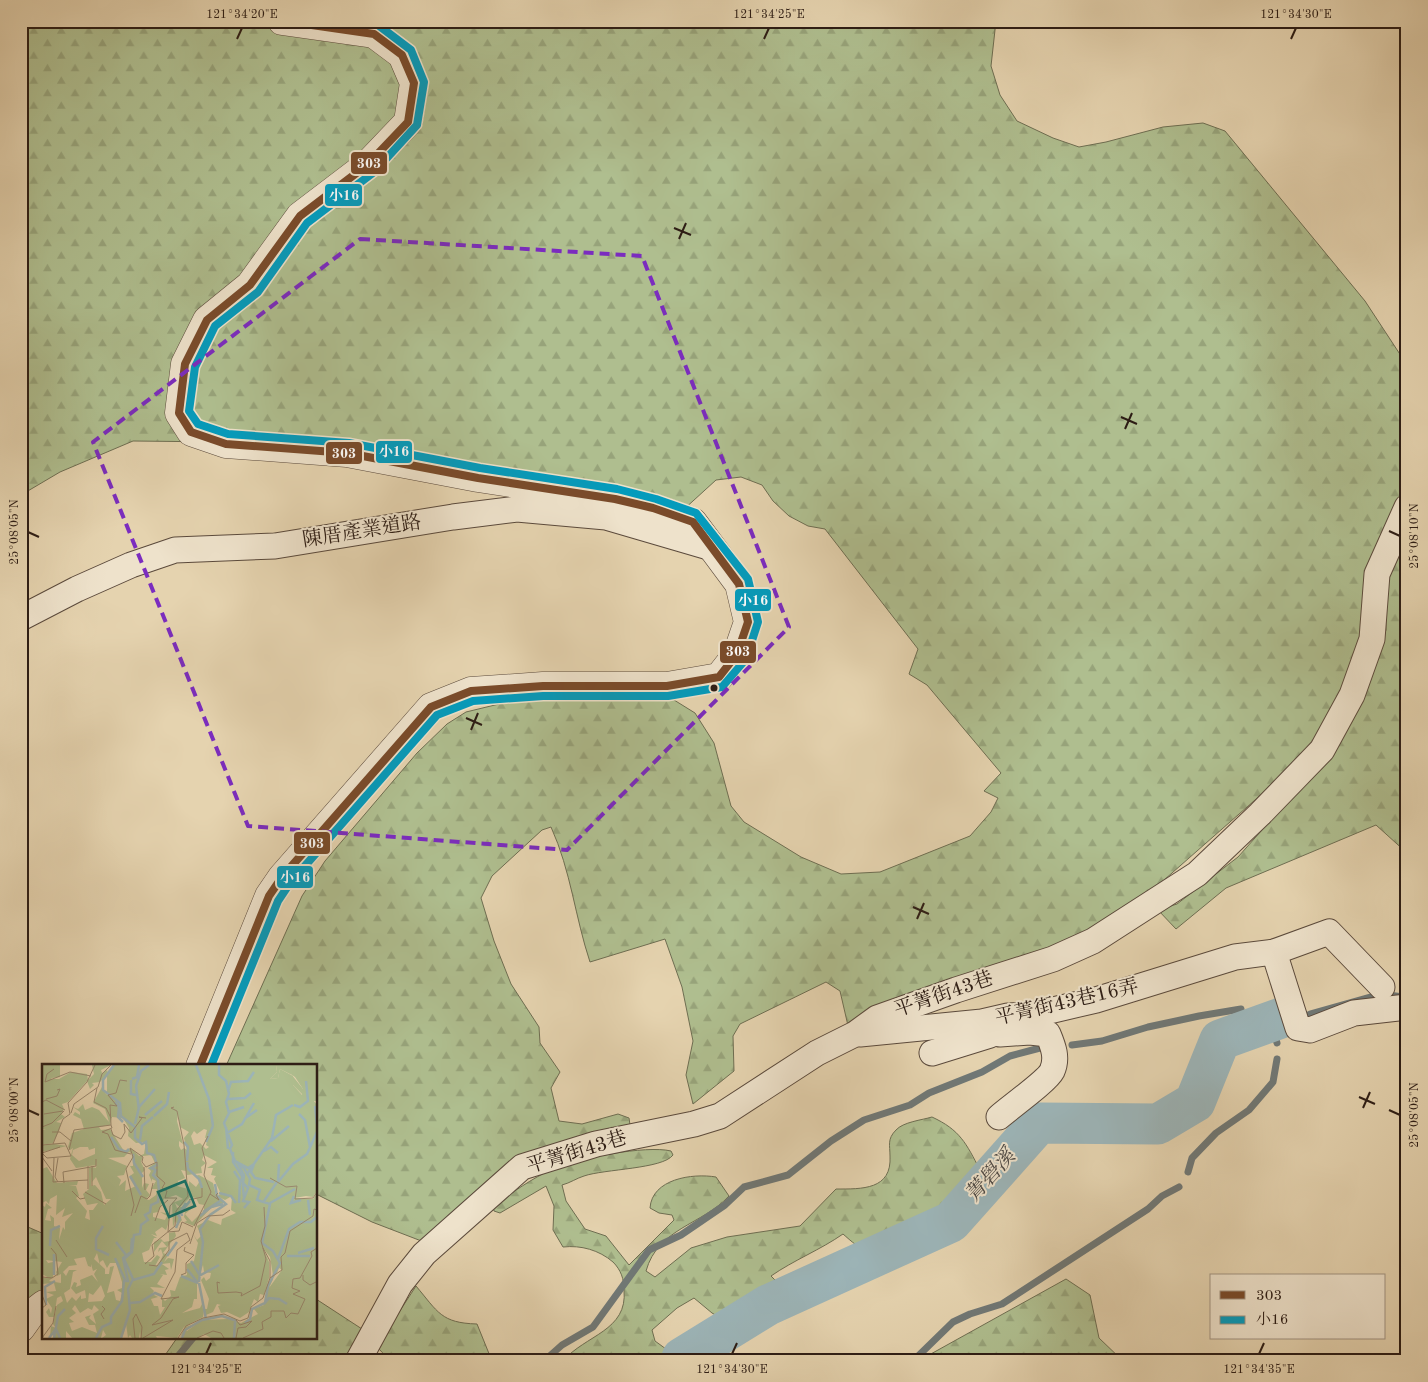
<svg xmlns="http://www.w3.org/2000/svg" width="1428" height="1382" viewBox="0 0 1428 1382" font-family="'Old Standard TT','Noto Serif TC',serif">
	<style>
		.forest { fill: url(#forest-firs); stroke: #6e6e52 }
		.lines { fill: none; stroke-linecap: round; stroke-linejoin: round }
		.stream { stroke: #707876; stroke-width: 7 }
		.river { stroke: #9cb4b7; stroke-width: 41 }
		.minor-casing { stroke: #5b4a3c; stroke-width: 27 }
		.tertiary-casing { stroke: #5b4a3c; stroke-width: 29 }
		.minor { stroke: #eee2cb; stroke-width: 25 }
		.tertiary { stroke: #eee2cb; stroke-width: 28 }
		.bus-1-casing { stroke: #eee2cb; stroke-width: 11 }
		.bus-2-casing { stroke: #eee2cb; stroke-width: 11 }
		.bus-1 { stroke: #7a4b2a; stroke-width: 8 }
		.bus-2 { stroke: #049bbc; stroke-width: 8 }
		.marked { fill: none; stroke: #7b2cbf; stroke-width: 4; stroke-dasharray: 10 6; stroke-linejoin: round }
		.ticks { fill: none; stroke: #2d1d15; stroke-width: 2 }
		.bus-dot { fill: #2d1d15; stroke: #eee2cb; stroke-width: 2 }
		.labels { text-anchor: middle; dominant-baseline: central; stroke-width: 4; stroke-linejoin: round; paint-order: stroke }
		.street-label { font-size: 20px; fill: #2d1d15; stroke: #eee2cb }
		.water-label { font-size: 21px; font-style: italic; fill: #4e4a46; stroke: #eee2cb }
		.inset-river { fill: none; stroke: #9cb4b7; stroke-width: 2.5 }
		.inset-road { fill: none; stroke: #9b8a71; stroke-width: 1 }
		.view { fill: #0f766e; fill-opacity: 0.15; stroke: #0f766e; stroke-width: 2.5 }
		.inset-edge { fill: none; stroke: #2d1d15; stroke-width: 2.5 }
		.line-badge { stroke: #eee2cb; stroke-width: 2 }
		.badge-label { font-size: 14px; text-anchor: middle; font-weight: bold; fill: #fff }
		.neatline { fill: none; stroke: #2d1d15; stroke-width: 2 }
		.ticks-label { font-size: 12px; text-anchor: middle; fill: #2d1d15 }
	</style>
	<defs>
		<pattern id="forest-firs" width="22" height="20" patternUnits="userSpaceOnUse" patternTransform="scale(1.25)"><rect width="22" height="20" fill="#afbe8f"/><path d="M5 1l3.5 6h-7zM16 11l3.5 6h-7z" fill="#97a37a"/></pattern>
	</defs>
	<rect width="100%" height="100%" fill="#e5d3af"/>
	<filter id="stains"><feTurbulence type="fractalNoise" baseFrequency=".004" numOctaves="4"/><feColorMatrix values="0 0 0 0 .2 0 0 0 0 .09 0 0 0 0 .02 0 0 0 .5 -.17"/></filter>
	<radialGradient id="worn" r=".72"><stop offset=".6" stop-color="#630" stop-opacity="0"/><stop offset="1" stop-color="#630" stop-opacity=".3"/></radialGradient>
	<!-- forest -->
	<g class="forest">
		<path d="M21 21H996L991 66 1000 95 1017 121 1053 138 1079 147 1106 142 1163 127 1203 123 1225 131 1365 301 1407 365V487L1367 575 1365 632 1345 686 1313 749 1139 902 1065 946 849 1030 840 991 826 982 740 1024 733 1036 734 1071 693 1104 686 1075 693 1041 682 987 665 939 590 962C575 917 571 871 551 827L542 830 492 876 481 898 494 941 511 984 539 1027 540 1043 560 1072 551 1088 559 1121 582 1124 618 1114 629 1118 630 1125 567 1144 424 1242 372 1222 316 1194V1066H226L302 896 325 861 417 753 447 724 466 712 499 704 576 696 666 695 695 713 714 743 731 806 744 822 801 857 841 874 880 872 970 836 991 812 998 798 984 791 1001 773 927 685 909 674 918 649 825 529 808 526 789 516 773 501 762 485 741 477 716 480 682 511 313 443 133 441 60 472 21 495Z"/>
		<path d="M1407 531V853L1376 825 1226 888 1176 929 1158 910 1177 904 1238 857 1328 756 1365 694 1386 630 1385 599 1392 563Z"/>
		<path d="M932 1117C960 1130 966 1143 980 1170 965 1207 926 1229 890 1244 885 1246 878 1250 872 1251 862 1252 850 1240 843 1234 820 1250 794 1260 771 1276L783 1288 781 1294 764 1301 731 1324 712 1313 694 1298 677 1308 652 1330 655 1341 666 1349 665 1361H563C585 1335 628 1331 624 1290 624 1279 621 1270 613 1262 599 1250 581 1245 563 1247L553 1230 554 1206 546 1186 500 1213 494 1211 493 1206C512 1193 532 1178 553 1169 578 1158 646 1145 671 1151L673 1155C663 1169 604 1169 584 1176 577 1178 570 1183 562 1185L566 1201 585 1229 606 1236 629 1265 674 1220 672 1215 659 1213 650 1208C652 1179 692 1173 716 1177L729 1196C702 1225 658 1228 646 1271L655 1277 691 1248 727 1237 800 1226 836 1189C862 1189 892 1190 890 1156 890 1145 887 1139 896 1130 903 1122 922 1120 932 1117Z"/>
		<path d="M21 1224 44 1234V1293L21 1313Z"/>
		<path d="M1066 1279 1090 1295 1099 1338 1123 1361H923L929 1355Z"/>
		<path d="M416 1286C438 1312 441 1323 477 1324L492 1361H404C392 1359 384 1357 377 1346Z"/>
		<path d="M316 1299 362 1329 346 1361H161L177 1338H316Z"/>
	</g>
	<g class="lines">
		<!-- stream -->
		<g class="stream">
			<path d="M1267 1009 1277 1043"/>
			<path d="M1310 1014 1381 994 1403 997"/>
			<path d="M1072 1045 1102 1041 1148 1027 1199 1016 1241 1009"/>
			<path d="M1188 1172 1192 1158 1216 1133 1249 1110 1273 1082 1277 1059"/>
			<path d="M174 1361 193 1338"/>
			<path d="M544 1361 562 1345 593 1327 649 1250 681 1235 725 1205 744 1187 788 1175 831 1141 864 1120 910 1105 929 1093 982 1072 1010 1056 1040 1048"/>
			<path d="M913 1361 953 1322 970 1314 1002 1304 1148 1209 1162 1196 1179 1187"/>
		</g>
		<!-- river -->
		<path class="river" d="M681 1361 682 1358 768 1305 951 1222 1039 1123 1158 1124 1195 1102 1220 1040 1281 1018"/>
		<defs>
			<g id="minor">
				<path d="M21 618 77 589 131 565 175 550 275 546 453 517 517 509 606 517 712 548"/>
				<path d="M1274 952 1298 1028 1310 1030 1354 1013 1407 1007"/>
				<path d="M860 1034 982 1022 1008 1016 1032 1015 1096 1000 1235 957 1274 952 1329 932 1382 987"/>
				<path d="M932 1053 990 1035"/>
				<path d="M999 1117C1009 1108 1047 1081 1052 1071 1058 1058 1053 1046 1048 1034L1030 1032 1000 1034"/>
				<path d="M358 1361 400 1284 424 1254 522 1167 596 1144 694 1124 720 1116 817 1053 855 1034 877 1018 956 990 1053 959 1093 941 1197 874 1260 814 1322 750 1352 695 1372 639 1377 574 1407 507"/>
			</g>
			<g id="tertiary">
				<path d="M200 1066 269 896 282 877 431 707 471 691 543 686H667L719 677 737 654 748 622 739 584 693 522 653 508 615 499 478 478 347 453 226 444 191 432 179 413 185 364 207 320 250 285 300 216 367 165 408 122 414 83 402 55 374 34 282 21"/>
				<path d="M21 1328 31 1314 44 1304"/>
			</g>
		</defs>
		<!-- minor casing -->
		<use href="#minor" class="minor-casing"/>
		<!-- tertiary casing -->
		<use href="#tertiary" class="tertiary-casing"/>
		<!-- minor -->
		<use href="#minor" class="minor"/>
		<!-- tertiary -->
		<use href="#tertiary" class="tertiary"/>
		<defs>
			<path id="bus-1" d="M200 1066 269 896 282 877 431 707 471 691 543 686H667L719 677 737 654 748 622 739 584 693 522 653 508 615 499 478 478 347 453 226 444 191 432 179 413 185 364 207 320 250 285 300 216 367 165 408 122 414 83 402 55 374 34 284 21"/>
			<path id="bus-2" d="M211 1066 278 901 290 883 437 715 473 701 543 696H668L722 687 746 659 758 622 748 579 696 513 656 499 617 489 480 468 349 443 228 434 198 424 189 411 195 367 215 326 258 292 307 223 374 172 417 125 424 82 411 50 378 25 355 21"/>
		</defs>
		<!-- bus-1 casing -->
		<use href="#bus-1" class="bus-1-casing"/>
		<!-- bus-2 casing -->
		<use href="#bus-2" class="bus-2-casing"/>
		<!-- bus-1 -->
		<use href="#bus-1" class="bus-1"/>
		<!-- bus-2 -->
		<use href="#bus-2" class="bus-2"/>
	</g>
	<!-- marked area -->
	<path class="marked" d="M360 239 642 256 789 627 567 850 248 826 93 442Z"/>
	<!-- ticks -->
	<path class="ticks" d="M237 39 242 28M764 39 769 28M1291 39 1296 28M674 228 691 235M679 239 686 223M1121 417 1137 424M1125 429 1132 413M1389 531 1400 536M28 532 39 537M466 718 482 725M471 730 478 713M913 907 929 914M917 919 924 903M1359 1097 1375 1104M1363 1108 1370 1092M28 1110 39 1115M1389 1110 1400 1115M206 1354 211 1343M732 1354 737 1343M1259 1354 1264 1343"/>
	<!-- markers -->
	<circle class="bus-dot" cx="714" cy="688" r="4.5"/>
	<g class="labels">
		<!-- street labels -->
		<g class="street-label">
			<text transform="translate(362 532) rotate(-9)">陳厝產業道路</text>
			<text transform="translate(944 995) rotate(-19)">平菁街43巷</text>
			<text transform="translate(1067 1003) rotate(-13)">平菁街43巷16弄</text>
			<text transform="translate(577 1153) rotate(-17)">平菁街43巷</text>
		</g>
		<!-- water labels -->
		<g class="water-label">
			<text transform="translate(991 1176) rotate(-48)">菁礐溪</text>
		</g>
	</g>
	<!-- overview -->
	<g transform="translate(42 1064)">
		<rect width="275" height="275" fill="#e5d3af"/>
		<path d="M234 1H242L261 25V31L251 21 250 11 238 5 236 14 228 15 235 8Z" fill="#afbe8f"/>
		<path d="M1 1H18V13L10 14 9 15H17L29 8 45 10 46 16 52 10 50 1H69L59 6 60 9 65 6 66 9 71 1H234L235 8 228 15 236 14 238 5 251 12V21L260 31 261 25 253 13 243 6 242 1H275V37H272L275 41V127L271 133 264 132 252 134 271 135 275 129V274H169L162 270 156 274H141V270L138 273 143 263 150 261 143 265 145 267 160 256 186 255 199 259 216 250 212 245 222 241 229 215H231L227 224 240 206 237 204 235 209 229 213 231 211 228 193 221 184 227 198V214L222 231 218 230 216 238 212 235 207 248 198 254 185 248 179 249 176 242 179 241 175 240 171 248 164 251 162 246 161 253 142 263 135 274 114 272 115 274H99L98 268 97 274H90L88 271 86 274 84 260 78 274H60L64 271 61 266 59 274H30L24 267V274H28H12L11 267 8 273 9 262 14 264 11 260 15 241 21 237 19 232 15 234 12 253H7L4 248 7 244 9 250 10 244 4 235 12 231 4 228 14 227 12 219 0 220V214H7L0 210V141L3 143 4 139 10 144 6 145 3 156 9 157 8 151 12 154V162L18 164 17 176 21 163 23 166V158L31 149 20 153 23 144 14 151 15 131 8 135 7 140 4 137 0 139V105L5 103 15 119 36 117 35 121 27 122H34L37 132 34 134 45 147 43 154 48 156 47 146H51L56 139 45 141 41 130 47 125V103L50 104 49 122 53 121 59 128 62 141 69 135H64L54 113 50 118V103L54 104 55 94 54 101 34 104 28 95 31 84 28 86 26 83 30 69 42 65 39 55 31 51 33 48 38 51V48L31 43 36 45 41 40 43 46 50 43 57 46 67 58 63 45 51 39 60 23 64 30 76 37 65 28V10L58 18 50 19 52 21 48 25 45 17 26 38 20 40 22 45 19 50 23 53 14 58 19 59 17 67 11 79H6L25 82 0 88V81L5 80H0V66L4 65H0ZM136 50 138 63 147 68 142 74 145 86 142 84 139 86 137 82V77L141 80 135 57ZM70 53 81 54 87 64 86 72 94 79 104 78 102 90 97 92 89 84 82 87 68 65 59 66 57 63 68 61ZM162 65 165 66 163 74 166 73 164 81 167 83 164 85 158 79 152 81 149 72 152 67 155 70ZM38 83H46L47 86 53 84V90L37 97 30 91 31 86ZM87 88 92 91 91 102H88L92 109 88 112 94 122 83 127 84 116 77 122 79 116 75 112 82 111 85 102 66 94 82 93ZM109 91 113 99 106 104 109 107 107 111 110 118V115L114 117 109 125H115L114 131 107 136 104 135 108 131 104 126 107 120 102 119 100 124V109L103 106 99 98 101 92ZM162 91 175 98 165 104H171L169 111 174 112 172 115 179 130 175 132 183 136 190 132 189 146 194 149 180 155 179 161 166 156 155 162 159 172 155 176 151 170 156 179 152 197 145 200V211L138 213 133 227 128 226 129 232 123 237 120 234V243H123L118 251 116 242H112L109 235 116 233 110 230 112 227 108 223 123 224 115 220 121 211 118 210 125 211 123 206 127 205 120 200 128 199 129 206 132 195 126 194 122 198 126 191 121 189 134 172 133 168 127 169V177L122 178 119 175 112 178V188L120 177 125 183 117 184 116 188 119 185 121 191 116 202H113L118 193 115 191 109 198H102L100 189 107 186 112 174H115L109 170 115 172 113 168 120 163 124 166 128 155 127 150 118 148 125 152 123 156 111 153V149L116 148 122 135 134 131 141 135 130 139 131 163 133 157 136 161 140 156 137 150 143 142 135 144 133 139 138 143 148 133 154 134 157 140 162 141V150L159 149 150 158 143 150 149 145 146 143 143 148 142 153 145 157 142 158 152 162 168 145 183 138 174 132 171 119 157 111 153 112 158 117 154 123 147 117 146 125 135 122 136 117 143 114 139 106 144 107 145 111 160 109 159 103 164 99 160 96ZM55 189 58 201V198L61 196 65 204 68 199H74L80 218V224L75 226 80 229 78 237 74 236 72 227 65 229 72 202 68 203 67 210H63V205L52 195ZM43 193 46 202 49 203V200L51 207 55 205 52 210 56 218 50 211 38 216 39 221 34 223 35 219 32 218 29 224 34 230 43 226 44 234 39 235V231L34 237 30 233 25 239 22 229 28 225 31 208 35 206H27L24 212 21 208 27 202 35 201 32 195ZM4 196 20 198 14 208 15 212 19 210V219L7 217 11 213V198L2 200 6 199ZM161 201 162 208 169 209 168 214 164 217 162 213 159 216 167 235 165 245H161L160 240 158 244 140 249 150 243 152 235H155V220ZM59 221 63 232 60 237 46 238 47 229 51 231ZM33 241 38 249 46 244 50 246 52 241 57 246 51 250 54 260 47 254 49 251 43 253 47 261H53L55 269 40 263 30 267 27 259 32 258 27 254 34 249 30 245Z" fill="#afbe8f" fill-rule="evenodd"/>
		<path d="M264 218 275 225V234L269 238 264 237Z" fill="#afbe8f"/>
		<path class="inset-river" d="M72 1 61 16V26L78 39 79 52 93 63V74L100 80 104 78 105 89 112 91 115 101 109 104 114 106 111 111 116 116 117 127 116 138 109 141 108 148 103 151 106 156 99 161 98 170 92 171 90 188 82 195 91 215 86 225 88 246 79 274M154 1 167 35 171 62M177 1V11L184 17 187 30 184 38 187 49 182 59 190 81 188 85 193 97 202 104 208 115 207 121 218 126 215 136 228 140 220 179 231 187 238 199 226 222 223 239 210 245 208 255 203 259M90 15 95 13 97 1M89 16V30L94 31M186 27 189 18 206 17 212 8M186 35 203 34 209 29M73 38 77 43 76 53 81 58M252 41 258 43 266 37 264 17M273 42 275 60M97 46 94 22 99 7 107 1M187 48 202 43M257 50 263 56 268 83M103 51 120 37M112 52 125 40 127 28M202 55 215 46M93 60 97 43 113 25M184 63 186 85M185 69 200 60 212 39M69 73 77 85 84 88 87 85M98 76 100 62 111 53M229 77 247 62M142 78 146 83 145 97M164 78 171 62M222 87 229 83 236 89M191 88V98L200 112 202 134M91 90 92 99 101 113M145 98 146 105 157 115 160 124M192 107 198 116 197 139M205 110 230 74 234 51 251 41M88 112 99 131M236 117 237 100M236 118 251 100 265 90 275 68M177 129 189 132 194 139M252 132 249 139 259 136M266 136 268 151M222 137 235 118M228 139 253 125M202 144 207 138 201 137 206 124 201 119 202 111 195 98 206 104 212 100 209 108 213 114 232 118M161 148 178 137M140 152 139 148 148 137M158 152 169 143 181 140M61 162 54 174V185L67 191M134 164 138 154 136 151 144 139M74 178 84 191M8 182 9 166 18 162M256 189 272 184M12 190V211M125 192 135 178M245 192H268M73 194 83 216M236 195 247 165 258 158H269L275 153M149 197 157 210M145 205 156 219M139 212 156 219M157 212 177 201M91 216 112 210 120 198M157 218 161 178 158 165 168 151 184 140 175 132 173 120M157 219 164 255M88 239 98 238 113 229 120 232M222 240 227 234 237 235 245 240M4 241 3 223 13 217M7 274 14 265 18 274M12 274 16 252 23 245M54 274 60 263 69 259V253L80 237 82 217H86L81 194 89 188 90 174M140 274 143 266 160 256 180 252 195 257M192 274 193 258"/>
		<path class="inset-road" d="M12 5 5 10 3 18 28 8 49 12M55 24 52 38 64 44 69 54M4 35 15 32 18 25 15 26M0 38 4 36 23 46M29 49 32 40 56 23 60 10 69 1M2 50 21 47M69 61 68 41 75 42 66 31 74 29 78 16 85 17M0 63 10 59 22 47M69 65 71 71 79 75 83 68 82 60 89 69 100 54 97 53 104 54M10 68H18L29 77M11 80 21 55 28 50 26 39 45 18 53 1M0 81 23 79 29 92 5 94 0 89M27 86 32 66 69 61 70 64 60 68 66 70 73 86 89 90M0 89 18 83M0 93 10 107M91 93 88 84 101 93 100 98 104 103 115 98V112L123 119 120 124 125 127 123 134H135L128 142 126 168M12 94 11 118 46 116M16 94 13 113 16 118M102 103 103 126M228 114 244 123 255 122 253 135 271 134 275 128M22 119 21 108 54 102V95M50 122V102M46 125V102M30 127 38 135 43 134M43 128 64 140M168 130 177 136 174 131 176 129M147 136 160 133V124M93 149 99 132 105 135 108 132 111 119M89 152 92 141 84 105 91 93M113 157 118 143 126 136M152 162 169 128 162 111 164 99 160 84 166 72M126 168 137 167 140 158 151 163M14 176 25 193M148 180 155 159 166 152 181 151 188 146M103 200 112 192 110 181 133 162 134 147 146 132 142 81 135 47 129 44 132 43M139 211 144 209V199L152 191 142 187 143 183M261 211V216L268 221 274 218M0 213 10 214 16 210 14 190 9 184M228 214 240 206 239 193 243 189 248 167 271 152 272 145 275 146M178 219 175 218 176 229 194 228 200 229 199 232 218 222 224 195 219 177 223 162 222 143M0 231 4 241 0 244M60 242 63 245 59 250 62 255M194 256 198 261 210 257 204 263 196 264 194 274M0 274 11 259 14 242M93 274 91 255 94 250 100 263 99 274M101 274 131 256 110 261 119 254 131 235 137 233 119 235 133 208 135 186 148 176 145 169 127 178V186L115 202 107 201M136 274 144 262 161 254 182 250 198 257 206 254 209 243 221 234 228 214V197L221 184M155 274 171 267 179 269 182 274M201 274 221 265 220 258 229 253V247H242L244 254 249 249 256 250 263 235 251 230 258 227 250 224 251 215 258 214 270 192 269 188 275 184"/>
		<path class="view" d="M143 117 153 142 127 153 116 128Z"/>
		<rect width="275" height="275" class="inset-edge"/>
	</g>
	<g class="line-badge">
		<rect x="350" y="151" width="38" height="24" rx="5" fill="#7a4b2a"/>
		<rect x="324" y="183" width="39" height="24" rx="5" fill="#049bbc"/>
		<rect x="375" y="440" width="38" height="24" rx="5" fill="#049bbc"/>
		<rect x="325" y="441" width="38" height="24" rx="5" fill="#7a4b2a"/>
		<rect x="734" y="588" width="38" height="24" rx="5" fill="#049bbc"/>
		<rect x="719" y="640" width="38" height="24" rx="5" fill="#7a4b2a"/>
		<rect x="293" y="831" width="38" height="24" rx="5" fill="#7a4b2a"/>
		<rect x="276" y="865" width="38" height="24" rx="5" fill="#049bbc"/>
	</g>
	<g class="badge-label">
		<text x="369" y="168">303</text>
		<text x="344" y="200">小16</text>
		<text x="394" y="456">小16</text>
		<text x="344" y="458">303</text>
		<text x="753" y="605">小16</text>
		<text x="738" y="656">303</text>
		<text x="312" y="848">303</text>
		<text x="295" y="882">小16</text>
	</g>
	<!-- margin -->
	<rect width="1428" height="1382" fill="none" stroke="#e5d3af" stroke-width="55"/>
	<!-- legend -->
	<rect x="1210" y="1274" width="175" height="65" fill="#eee2cb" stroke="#a19382"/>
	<rect x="1220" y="1291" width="25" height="8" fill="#7a4b2a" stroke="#a19382"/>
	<text x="1256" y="1300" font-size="15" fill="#2d1d15">303</text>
	<rect x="1220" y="1316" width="25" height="8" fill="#049bbc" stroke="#a19382"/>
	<text x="1256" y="1324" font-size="15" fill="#2d1d15">小16</text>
	<rect x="28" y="28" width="1372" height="1326" class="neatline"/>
	<g class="ticks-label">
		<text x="242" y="18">121°34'20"E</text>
		<text x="769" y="18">121°34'25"E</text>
		<text x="1296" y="18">121°34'30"E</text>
		<text transform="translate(14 532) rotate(-90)" y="4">25°08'05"N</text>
		<text transform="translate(1414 536) rotate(-90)" y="4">25°08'10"N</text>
		<text transform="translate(14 1110) rotate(-90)" y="4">25°08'00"N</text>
		<text transform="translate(1414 1115) rotate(-90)" y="4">25°08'05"N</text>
		<text x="206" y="1373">121°34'25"E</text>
		<text x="732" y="1373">121°34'30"E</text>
		<text x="1259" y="1373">121°34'35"E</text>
	</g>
	<rect width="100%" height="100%" filter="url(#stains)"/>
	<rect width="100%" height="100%" fill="url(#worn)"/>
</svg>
